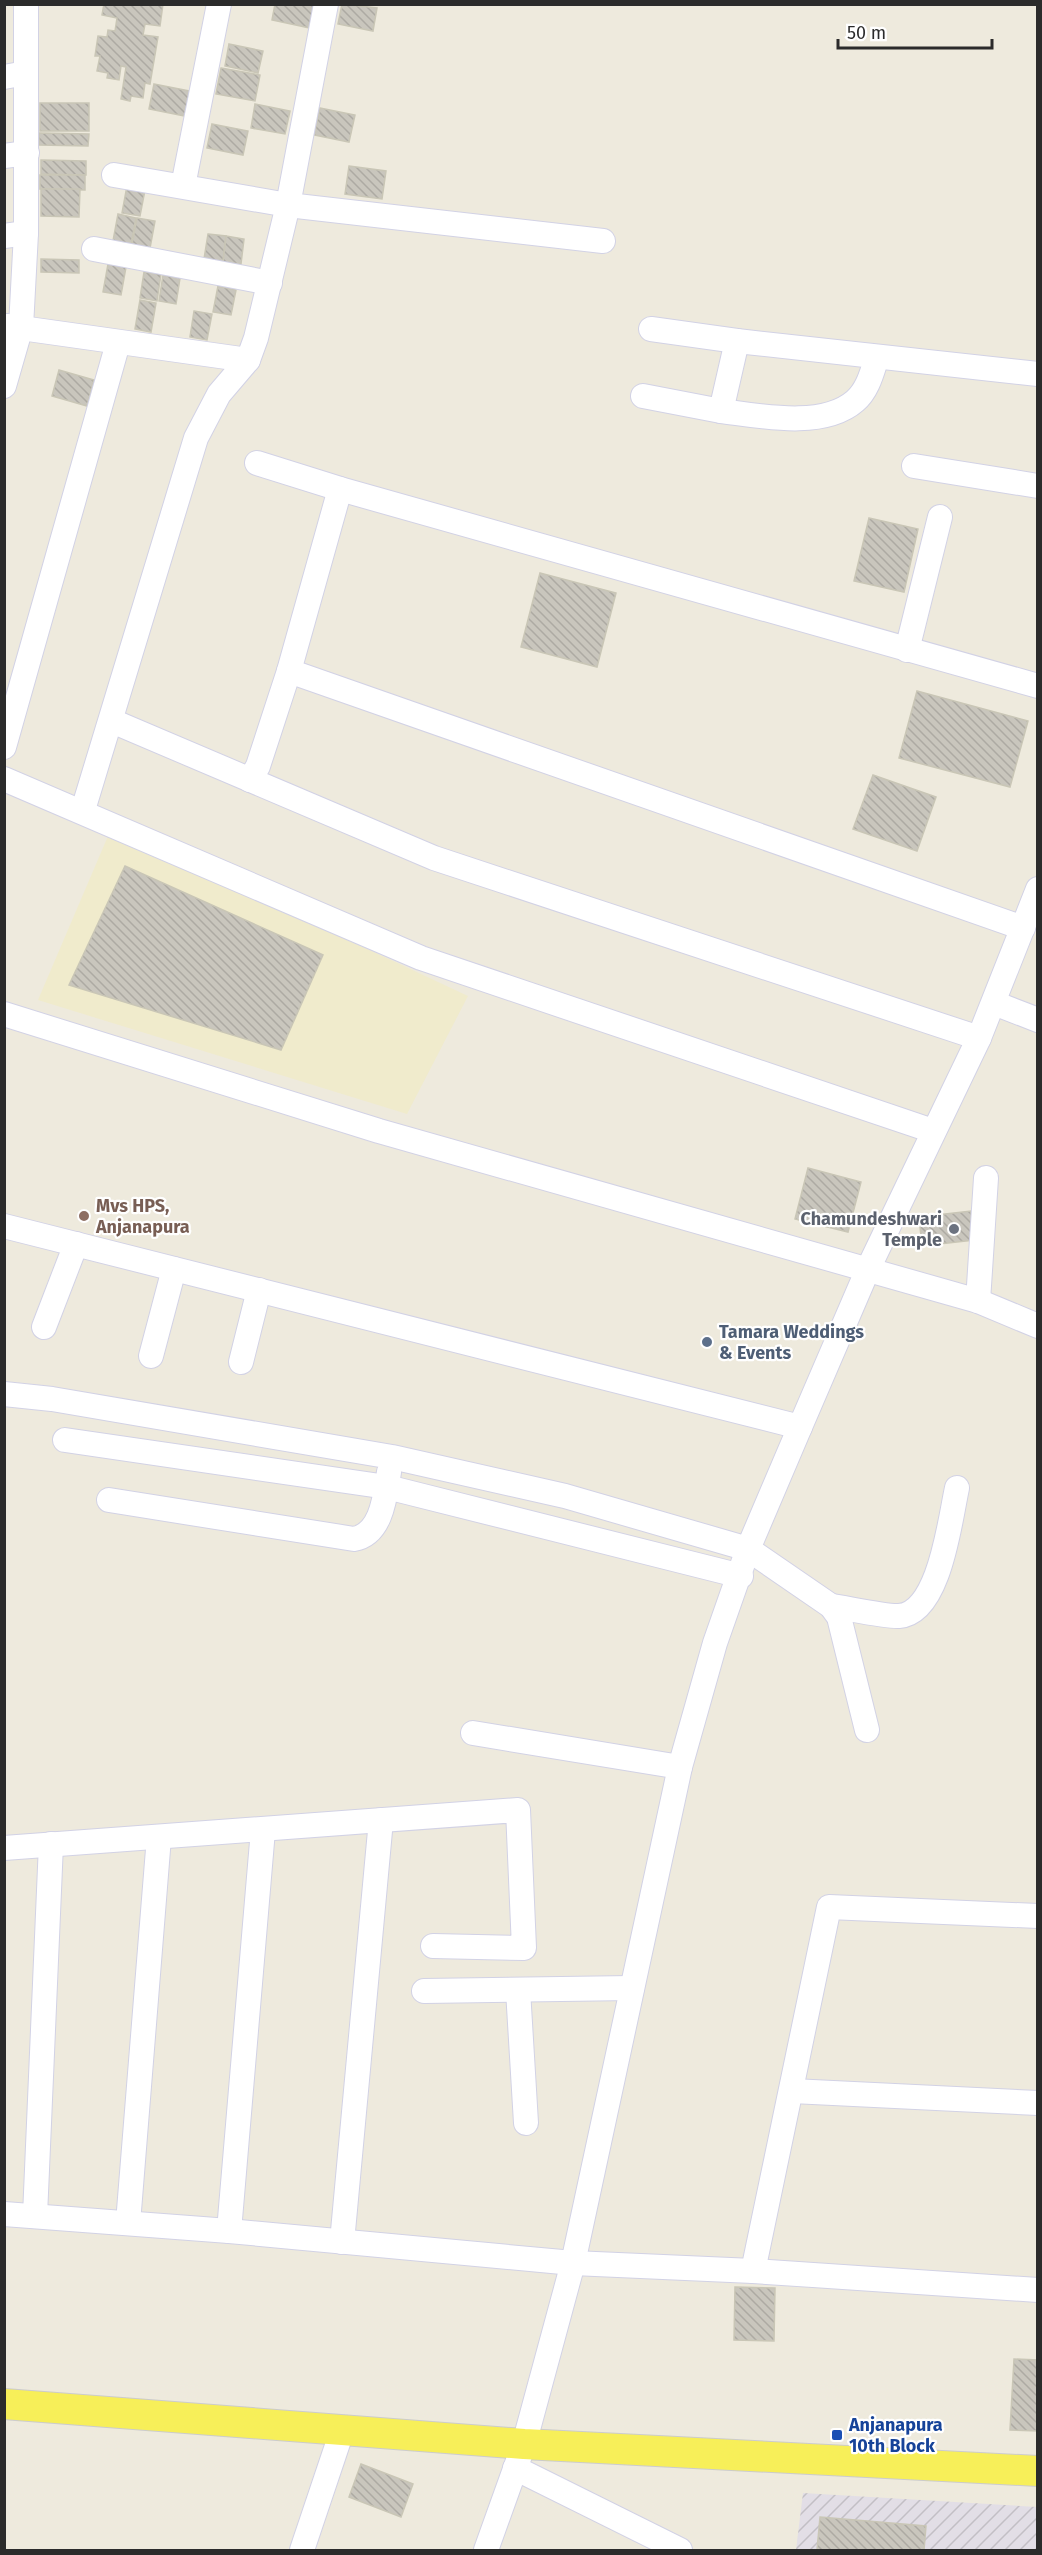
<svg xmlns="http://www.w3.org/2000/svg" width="1042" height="2555" viewBox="0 0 1042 2555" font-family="'Fira Sans',sans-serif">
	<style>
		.industrial { fill: url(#industrial-furrows) }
		.education { fill: #f0ebcc }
		.building { fill: url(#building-back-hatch); stroke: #c9c6b6; stroke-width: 1.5 }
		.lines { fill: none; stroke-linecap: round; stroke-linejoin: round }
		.minor-casing { stroke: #d2d2e5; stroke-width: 26 }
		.major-casing { stroke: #ccc; stroke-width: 32 }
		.minor { stroke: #fff; stroke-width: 24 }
		.major { stroke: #f7ef59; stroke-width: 30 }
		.education-dot { fill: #8d6e63; stroke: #fff; stroke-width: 2 }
		.worship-dot { fill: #6b7280; stroke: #fff; stroke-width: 2 }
		.service-dot { fill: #5c6f8a; stroke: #fff; stroke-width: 2 }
		.transit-dot { fill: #1a4fb4; stroke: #fff; stroke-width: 2 }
		.labels { text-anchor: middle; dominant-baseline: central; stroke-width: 4.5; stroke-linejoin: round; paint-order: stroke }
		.education-label { font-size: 18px; font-weight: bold; fill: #785e54; stroke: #fff; text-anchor: start }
		.worship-label { font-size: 18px; font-weight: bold; fill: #5b616d; stroke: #fff; text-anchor: end }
		.service-label { font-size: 18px; font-weight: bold; fill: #4e5e75; stroke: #fff; text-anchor: start }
		.transit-label { font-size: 18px; font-weight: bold; fill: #164399; stroke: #fff; text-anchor: start }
	</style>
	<defs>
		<pattern id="industrial-furrows" width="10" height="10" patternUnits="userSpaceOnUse" patternTransform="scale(1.5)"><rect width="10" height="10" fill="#e2dee6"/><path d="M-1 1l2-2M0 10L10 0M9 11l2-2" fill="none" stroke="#c2bfc5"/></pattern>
		<pattern id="building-back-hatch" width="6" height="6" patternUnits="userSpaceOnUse" patternTransform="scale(1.5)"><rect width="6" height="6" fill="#c9c6bd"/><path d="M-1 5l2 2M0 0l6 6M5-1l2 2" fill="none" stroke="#adaaa3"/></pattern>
	</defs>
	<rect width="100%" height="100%" fill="#eeeadd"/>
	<!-- industrial -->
	<path class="industrial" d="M803 2493 1037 2507V2550H796Z"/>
	<!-- education -->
	<path class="education" d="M111 829 468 996 407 1114 38 1000Z"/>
	<!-- building -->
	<g class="building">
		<path d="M104 4H163L160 26 145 24 143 35 158 37 150 84 145 83 143 98 131 96 130 101 121 99 126 67 121 66 119 80 107 78 108 73 97 71 100 56H95L98 36 107 37 108 30 115 31 117 18 102 15Z"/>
		<path d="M275 4H315L310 28 272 20Z"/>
		<path d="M342 4 377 8 373 31 338 24Z"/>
		<path d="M229 44 263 51 258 73 225 66Z"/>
		<path d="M221 68 260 75 255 101 216 94Z"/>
		<path d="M154 84 190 91 185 116 149 109Z"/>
		<rect x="40" y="103" width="49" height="28"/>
		<path d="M255 104 290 111 285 134 251 128Z"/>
		<path d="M320 108 355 115 349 142 314 135Z"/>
		<path d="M212 124 248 131 243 155 207 148Z"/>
		<path d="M39 133 89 134 88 146 39 145Z"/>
		<path d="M41 160 86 161V175L41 174Z"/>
		<path d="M349 166 386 171 382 199 345 194Z"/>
		<path d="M40 175H85V190L40 189Z"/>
		<path d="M127 186 145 190 140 216 122 213Z"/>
		<path d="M41 189H80L79 217 41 216Z"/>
		<path d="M118 214 136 218 131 244 113 241Z"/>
		<path d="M137 218 155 221 150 248 132 244Z"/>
		<path d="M208 234 226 236 223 262 204 259Z"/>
		<path d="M226 236 244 239 241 264 223 262Z"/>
		<path d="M41 259 79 260V273L41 272Z"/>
		<path d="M108 264 126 267 121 295 103 292Z"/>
		<path d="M144 272 161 274 157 301 140 298Z"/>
		<path d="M163 275 180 278 176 304 159 301Z"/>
		<path d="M218 286 236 290 231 315 213 312Z"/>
		<path d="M140 300 156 303 151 332 135 329Z"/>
		<path d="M194 311 212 314 207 340 190 337Z"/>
		<path d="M59 370 94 380 87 406 52 396Z"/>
		<path d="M869 518 918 529 904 592 854 581Z"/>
		<path d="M540 573 616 593 597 667 521 647Z"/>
		<path d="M917 691 1028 721 1010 787 899 758Z"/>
		<path d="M873 775 936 797 917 851 853 829Z"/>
		<path d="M125 866 323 955 281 1050 69 985Z"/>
		<path d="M808 1168 861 1182 848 1232 795 1219Z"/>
		<path d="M971 1211 974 1240 922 1246 919 1217Z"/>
		<path d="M735 2287 775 2288 774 2341 734 2340Z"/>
		<path d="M1014 2359 1038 2360V2431L1010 2430Z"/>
		<path d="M361 2464 413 2484 401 2517 349 2497Z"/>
		<path d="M820 2517 926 2526 924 2550H817Z"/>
	</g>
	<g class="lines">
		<defs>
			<g id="minor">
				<path d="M4 77 26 73"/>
				<path d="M4 156 27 153"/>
				<path d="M114 175 288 205 603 241"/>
				<path d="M183 186 219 4"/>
				<path d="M4 236 26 233"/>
				<path d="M94 249 270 283"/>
				<path d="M7 326 248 360"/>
				<path d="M651 329 737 341 1038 374"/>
				<path d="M4 386 21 327 26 233V4"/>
				<path d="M643 396 721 411 737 341"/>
				<path d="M721 411C760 416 823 429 855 401 868 390 872 372 877 357"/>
				<path d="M257 463 340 489 1038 686"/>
				<path d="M914 466 1038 486"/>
				<path d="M907 650 940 517"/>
				<path d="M289 671 1023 928"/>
				<path d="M112 721 434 858 979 1038"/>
				<path d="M4 747 118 343"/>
				<path d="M4 779 421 958 933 1131"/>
				<path d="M250 780 258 766 289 671 340 489"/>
				<path d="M83 810 196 438 219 394 248 360 256 338 288 205 326 4"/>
				<path d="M994 1003 1038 1020"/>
				<path d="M4 1014 379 1131 978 1301 1038 1326"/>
				<path d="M4 1226 800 1427"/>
				<path d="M978 1301 986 1178"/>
				<path d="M44 1327 76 1244"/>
				<path d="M151 1356 174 1269"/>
				<path d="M241 1362 259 1290"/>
				<path d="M4 1394 52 1399 392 1457 565 1496 748 1549 831 1606 839 1617 867 1730"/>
				<path d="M65 1440 387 1487 741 1576"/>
				<path d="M109 1500 354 1539C382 1534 385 1496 389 1472"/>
				<path d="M831 1606C846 1608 887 1617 899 1616 940 1613 950 1519 957 1488"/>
				<path d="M473 1733 680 1767"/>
				<path d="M4 1848 518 1810 524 1948 433 1946"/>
				<path d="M518 1990 526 2123"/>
				<path d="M424 1991 632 1988"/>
				<path d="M792 2091 1038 2103"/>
				<path d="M4 2214 229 2231 573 2263 753 2271 1038 2290"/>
				<path d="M35 2216 51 1844"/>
				<path d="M128 2223 159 1837"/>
				<path d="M229 2231 263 1830"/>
				<path d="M342 2242 381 1820"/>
				<path d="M753 2271 829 1907 1038 1916"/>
				<path d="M515 2468 680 2550"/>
				<path d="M302 2550 342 2431"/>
				<path d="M486 2550 524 2444 573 2263 680 1767 715 1643 748 1549 800 1427 868 1269 979 1038 1038 889"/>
			</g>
			<path id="major" d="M4 2404 524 2444 1038 2471"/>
		</defs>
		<!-- minor casing -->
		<use href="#minor" class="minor-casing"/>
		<!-- major casing -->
		<use href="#major" class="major-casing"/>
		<!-- minor -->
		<use href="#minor" class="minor"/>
		<!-- major -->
		<use href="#major" class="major"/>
	</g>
	<!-- markers -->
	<circle class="education-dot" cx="84" cy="1216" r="6"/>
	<circle class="worship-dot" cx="954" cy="1229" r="6"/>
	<circle class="service-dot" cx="707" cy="1342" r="6"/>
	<rect class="transit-dot" x="831" y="2429" width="12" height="12" rx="3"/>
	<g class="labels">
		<!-- education labels -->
		<g class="education-label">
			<text x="96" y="1206">Mvs HPS,<tspan x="96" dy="21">Anjanapura</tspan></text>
		</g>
		<!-- worship labels -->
		<g class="worship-label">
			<text x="942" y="1219">Chamundeshwari<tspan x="942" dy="21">Temple</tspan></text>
		</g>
		<!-- service labels -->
		<g class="service-label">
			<text x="719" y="1332">Tamara Weddings<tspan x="719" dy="21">&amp; Events</tspan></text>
		</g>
		<!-- transit labels -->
		<g class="transit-label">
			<text x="849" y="2425">Anjanapura<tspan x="849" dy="21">10th Block</tspan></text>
		</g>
	</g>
	<!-- border -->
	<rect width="1042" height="2555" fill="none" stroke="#2b2b2b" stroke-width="12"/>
	<!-- scale -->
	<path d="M838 39v9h154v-9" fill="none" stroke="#2b2b2b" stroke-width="3"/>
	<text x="847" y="39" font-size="18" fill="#2b2b2b" stroke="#ffffff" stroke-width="4.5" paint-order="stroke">50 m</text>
</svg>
